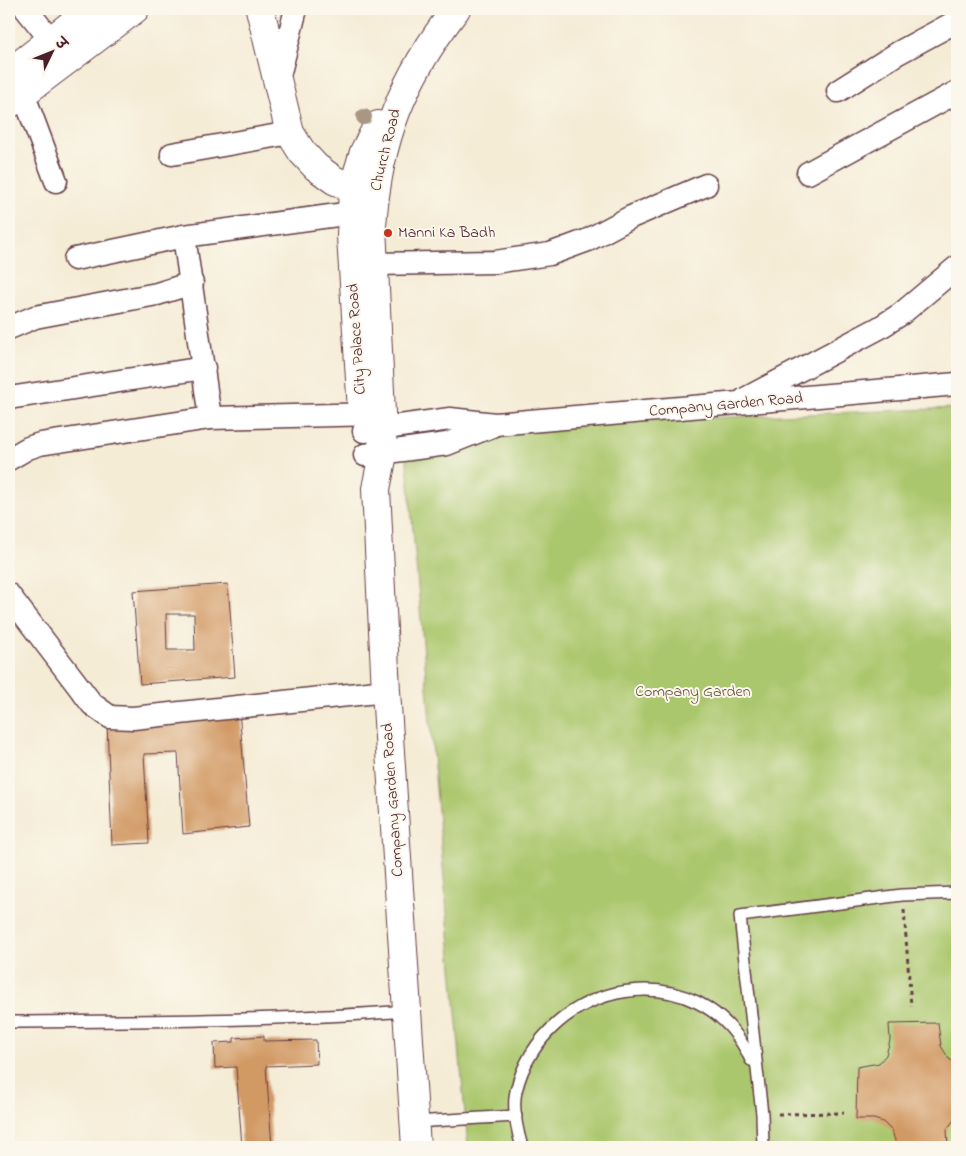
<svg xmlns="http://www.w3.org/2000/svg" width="966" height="1156" viewBox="0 0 966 1156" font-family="'Indie Flower','Playpen Sans Deva',sans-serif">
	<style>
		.green { fill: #abc76d; stroke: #7a734c }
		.building { fill: #d19963; fill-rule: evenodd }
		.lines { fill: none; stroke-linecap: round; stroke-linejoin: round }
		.lane-casing { stroke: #643e45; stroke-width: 14 }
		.street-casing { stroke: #643e45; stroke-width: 25 }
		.secondary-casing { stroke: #643e45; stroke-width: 30 }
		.path { stroke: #643e45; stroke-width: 3; stroke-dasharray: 4 4; stroke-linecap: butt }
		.lane { stroke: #fff; stroke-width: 11 }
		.street { stroke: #fff; stroke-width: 22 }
		.secondary { stroke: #fff; stroke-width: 28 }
		.tree { fill: #a79783 }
		.poi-dot { fill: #c8321e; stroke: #fbf7ec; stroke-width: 2 }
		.labels { text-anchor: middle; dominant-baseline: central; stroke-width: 4; stroke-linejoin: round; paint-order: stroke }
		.street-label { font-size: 16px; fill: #4a1f2b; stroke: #fbf7ec }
		.poi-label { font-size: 16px; fill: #4a1f2b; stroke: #fbf7ec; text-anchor: start }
		.park-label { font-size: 16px; fill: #67513f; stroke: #fbf7ec }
	</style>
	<rect width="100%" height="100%" fill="#fbf7ec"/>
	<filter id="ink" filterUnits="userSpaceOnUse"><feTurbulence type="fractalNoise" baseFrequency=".02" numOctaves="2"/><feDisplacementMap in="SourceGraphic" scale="10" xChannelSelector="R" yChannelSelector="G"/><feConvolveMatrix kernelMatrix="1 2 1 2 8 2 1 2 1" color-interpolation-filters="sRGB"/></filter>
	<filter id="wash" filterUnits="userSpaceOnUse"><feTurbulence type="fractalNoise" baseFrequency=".0096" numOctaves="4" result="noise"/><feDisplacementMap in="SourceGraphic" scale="20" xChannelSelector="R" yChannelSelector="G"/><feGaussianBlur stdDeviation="1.12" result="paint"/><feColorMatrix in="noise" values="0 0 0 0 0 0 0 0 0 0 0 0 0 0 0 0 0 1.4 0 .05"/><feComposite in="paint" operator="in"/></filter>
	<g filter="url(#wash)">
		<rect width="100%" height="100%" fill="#f5ecd6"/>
		<!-- green -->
		<path class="green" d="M957 408V1147H468L404 430Z"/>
		<g id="blocks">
			<!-- building -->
			<g class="building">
				<path d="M228 584 235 677 140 684 133 591ZM166 614H194L195 650H167Z"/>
				<path d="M239 710 249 827 183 834 178 753 144 754 149 843 112 845 107 724Z"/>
				<path d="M938 1023 941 1046 949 1059 957 1063V1116L947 1129 948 1147H897L892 1131 883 1122 874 1119H856L857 1067 879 1063 886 1055 890 1040 889 1024Z"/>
				<path d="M264 1036V1041L316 1040 317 1064 266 1066 272 1147H242L236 1067 215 1068 214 1043 234 1042V1038Z"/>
			</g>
		</g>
	</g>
	<g filter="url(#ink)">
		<use href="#blocks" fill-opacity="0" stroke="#643e45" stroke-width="1"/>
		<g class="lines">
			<defs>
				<g id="lane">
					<path d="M9 1022C142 1021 274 1021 407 1011"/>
					<path d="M414 1122 516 1116"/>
					<path d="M522 1147C517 1130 512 1109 516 1091 544 978 701 949 751 1060"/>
					<path d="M763 1147 762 1114 740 916 902 895 957 893"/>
				</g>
				<g id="street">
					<path d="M26 9 51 40"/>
					<path d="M278 80 296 9"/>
					<path d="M838 91 898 53 957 21"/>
					<path d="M23 93 56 181"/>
					<path d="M172 154 290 133"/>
					<path d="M808 173 957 92"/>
					<path d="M184 236 210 418"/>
					<path d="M75 259 184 236 352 213"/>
					<path d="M373 264 495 262 550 254 588 240 631 217 706 185"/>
					<path d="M9 328 35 317 157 294 192 283"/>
					<path d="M9 398 204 368"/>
					<path d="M745 399 879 328 901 314 957 267"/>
					<path d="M364 431 450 419 495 424 957 384"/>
					<path d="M365 455 447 444 492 426"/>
					<path d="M9 459 28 448 40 444 210 418 379 414"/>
					<path d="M9 595 92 704 110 717 133 718 386 691"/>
				</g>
				<g id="secondary">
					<path d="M260 9 290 133 302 152 316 167 334 180 369 196"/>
					<path d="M9 73 91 9"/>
					<path d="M9 104 135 9"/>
					<path d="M362 411 351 236 353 188 364 152 378 125"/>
					<path d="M416 1147 386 691 376 489 383 454 372 226C378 139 403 78 456 9"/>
				</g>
			</defs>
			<!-- lane casing -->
			<use href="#lane" class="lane-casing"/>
			<!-- street casing -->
			<use href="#street" class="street-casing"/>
			<!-- secondary casing -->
			<use href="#secondary" class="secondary-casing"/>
			<!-- path -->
			<g class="path">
				<path d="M904 910 911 1006"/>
				<path d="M778 1114 844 1113"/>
			</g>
			<!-- lane -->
			<use href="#lane" class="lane"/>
			<!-- street -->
			<use href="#street" class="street"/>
			<!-- secondary -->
			<use href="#secondary" class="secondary"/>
		</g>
		<!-- trees -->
		<circle class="tree" cx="364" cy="117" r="8"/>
	</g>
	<!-- markers -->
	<circle class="poi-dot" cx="388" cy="233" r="5"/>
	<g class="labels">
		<!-- street labels -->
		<g class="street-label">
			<text transform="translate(386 150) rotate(-76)">Church Road</text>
			<text transform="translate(357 339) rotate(-94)">City Palace Road</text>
			<text transform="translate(726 405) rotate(-5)">Company Garden Road</text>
			<text transform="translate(393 800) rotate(-94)">Company Garden Road</text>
		</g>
		<!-- poi labels -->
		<g class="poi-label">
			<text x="398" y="233">Manni Ka Badh</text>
		</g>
		<!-- park labels -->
		<g class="park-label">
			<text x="693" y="692">Company Garden</text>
		</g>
	</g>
	<!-- margin -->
	<rect width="966" height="1156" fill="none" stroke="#fbf7ec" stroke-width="30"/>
	<!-- north arrow -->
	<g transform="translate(52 52) rotate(47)" stroke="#fbf7ec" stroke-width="4" paint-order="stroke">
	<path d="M0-4L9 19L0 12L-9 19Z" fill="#4a1f2b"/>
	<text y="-8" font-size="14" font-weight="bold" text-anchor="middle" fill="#4a1f2b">उ</text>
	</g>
</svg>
